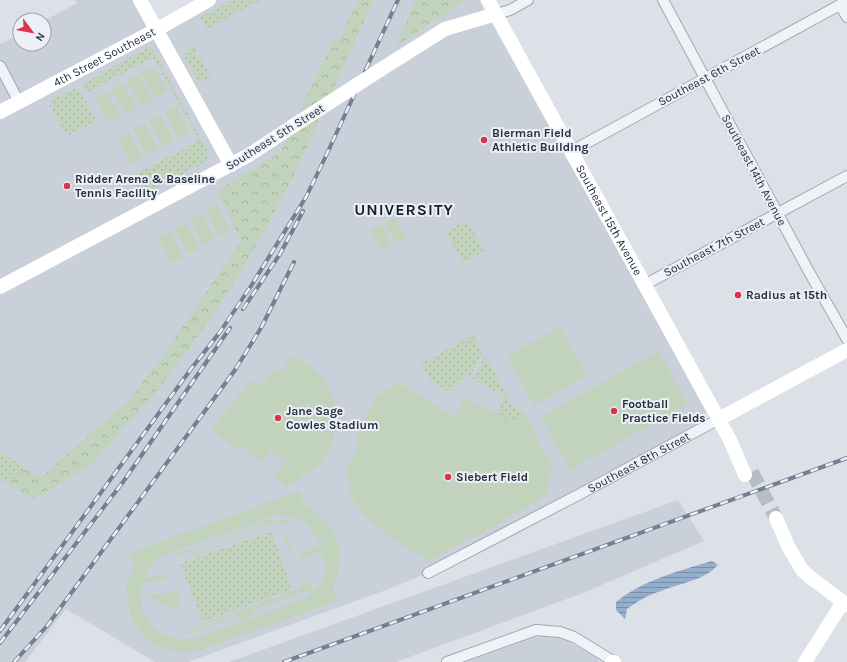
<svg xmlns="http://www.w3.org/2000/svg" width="847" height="662" viewBox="0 0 847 662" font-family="Karla,sans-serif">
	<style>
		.built { fill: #cad0da }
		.grass { fill: url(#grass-dots) }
		.forest { fill: url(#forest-crowns) }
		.pitch { fill: #c2d3bd; fill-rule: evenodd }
		.water { fill: url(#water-rules) }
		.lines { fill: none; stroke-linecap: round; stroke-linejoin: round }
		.secondary-tunnel { stroke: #b7bdc6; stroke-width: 14; stroke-dasharray: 14 7; stroke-linecap: butt }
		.street-casing { stroke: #a1a8b2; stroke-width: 12 }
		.street { stroke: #eff2f6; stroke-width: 10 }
		.secondary { stroke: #fff; stroke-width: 14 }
		.rail-casing { stroke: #757f93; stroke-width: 4 }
		.rail { stroke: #ecf0f6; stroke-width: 2.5; stroke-dasharray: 8; stroke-linecap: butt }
		.secondary-bridge { stroke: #fff; stroke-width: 14 }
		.poi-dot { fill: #da344a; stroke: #ecf0f6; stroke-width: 1.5 }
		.labels { text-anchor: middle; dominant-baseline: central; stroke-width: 4; stroke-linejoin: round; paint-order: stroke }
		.street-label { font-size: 12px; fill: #252e40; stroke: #ecf0f6 }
		.poi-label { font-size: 12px; font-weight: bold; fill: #252e40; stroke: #ecf0f6; text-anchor: start }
		.district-label { font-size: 16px; font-weight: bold; letter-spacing: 1px; fill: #171f30; stroke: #ecf0f6 }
	</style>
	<defs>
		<pattern id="grass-dots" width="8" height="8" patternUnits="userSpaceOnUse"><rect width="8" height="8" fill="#c2d3bd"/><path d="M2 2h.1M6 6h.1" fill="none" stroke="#a7b5a4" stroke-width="1.8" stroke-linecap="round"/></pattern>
		<pattern id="forest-crowns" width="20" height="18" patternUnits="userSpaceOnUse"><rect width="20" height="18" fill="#c2d3bd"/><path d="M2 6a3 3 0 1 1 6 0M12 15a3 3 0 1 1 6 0" fill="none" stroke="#a7b5a4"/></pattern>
		<pattern id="water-rules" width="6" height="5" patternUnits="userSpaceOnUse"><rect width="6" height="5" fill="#94aecc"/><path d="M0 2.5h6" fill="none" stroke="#798ea7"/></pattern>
	</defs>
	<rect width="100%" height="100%" fill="#dce1e8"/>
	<!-- built -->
	<g class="built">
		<path d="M75 0H140L156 30 208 0H365L346 43 334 38 246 228 256 246 299 166 374 0H479L662 330 706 412 705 422 428 573 386 590 188 662H155L66 609 25 662H0V44L20 34V44H44V21L77 3Z"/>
		<path d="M678 500 704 541 583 593 396 662H229Z"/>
		<path d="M543 636 559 638 571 643 598 659 599 662H466L531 638Z"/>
	</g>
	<!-- grass -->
	<g class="grass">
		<path d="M232 0H262L207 29 200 17Z"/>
		<path d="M194 45 198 52 196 54 199 59 201 58 211 76 199 83 184 54Z"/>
		<path d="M149 47 153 49 210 157V159L141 197 130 178 199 140 153 57 87 93 84 89 86 82Z"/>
		<path d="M74 89 80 91 96 121 67 136 50 106 51 100Z"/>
		<path d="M467 220 484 251 463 263 446 232Z"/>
		<path d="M473 335 483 352 470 377 467 376 449 391 431 381 421 364Z"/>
		<path d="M485 356 513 406 522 411 515 423 497 414 505 396 473 379Z"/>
		<path d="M0 452 25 468 7 484 0 479Z"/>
		<path d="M269 532 272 533 291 587 290 590 204 621 202 619 181 565 182 563Z"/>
	</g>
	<!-- forest -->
	<g class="forest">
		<path d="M358 0H374L299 166 262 236 215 312 167 379 89 467 34 499 22 494 7 484 25 468 41 477 127 402 160 360 241 241 217 190 280 153 334 38 339 40Z"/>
		<path d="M416 0H464L454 8 395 47Z"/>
	</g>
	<!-- pitch -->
	<g class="pitch">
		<path d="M154 66 168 91 156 98 142 72Z"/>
		<path d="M139 74 153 100 141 107 127 81Z"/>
		<path d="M123 83 137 108 125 115 111 89Z"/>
		<path d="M107 91 121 117 109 124 95 98Z"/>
		<path d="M176 106 190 132 178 138 164 112Z"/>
		<path d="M161 115 174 140 163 147 149 121Z"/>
		<path d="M145 123 159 149 147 155 133 130Z"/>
		<path d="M129 132 143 157 131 164 117 138Z"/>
		<path d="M217 205 231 231 219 237 205 212Z"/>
		<path d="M201 214 215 240 203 246 190 221Z"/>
		<path d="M395 217 406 238 396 243 385 223Z"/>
		<path d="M186 223 200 248 188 254 174 229Z"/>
		<path d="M381 224 392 246 382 252 370 230Z"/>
		<path d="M170 231 184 257 172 263 158 238Z"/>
		<path d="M560 327 587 376 534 405 507 356Z"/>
		<path d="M658 351 688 404 570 470 541 417Z"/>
		<path d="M292 356C301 361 311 365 318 372 346 403 341 452 307 475L304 472 295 483 292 481 287 487 274 476 287 459 284 457 282 460 271 451 262 462 242 447 235 448 211 429 251 381H256L263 386 274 369 280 373Z"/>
		<path d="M400 383 454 417 464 398 515 423 522 411C533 422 537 438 543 452 545 456 549 461 552 465L546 483 551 486 547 494 540 497 541 499 473 538 471 537 429 561C404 547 369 526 354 501 349 493 349 479 347 470L348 466 356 452 357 436 376 396Z"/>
		<path d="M299 491 304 504 303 505C338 520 348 554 333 588L339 601 194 652C165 655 137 639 129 610 126 600 127 589 126 580L129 579 134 566 129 553ZM280 515C303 516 309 521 317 542L321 541 319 535 324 545 298 554 300 559 320 552C322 557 325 562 325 568 326 582 312 594 301 600L196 638C161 644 134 618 142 583L168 579V575L144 577C148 566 157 559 168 554L273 516Z"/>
		<path d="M290 517 291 521 280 526 279 524 204 551 205 553 194 557 192 553 203 549 204 550 279 523 278 521Z"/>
		<path d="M273 518 275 522 264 526 263 525 188 552V553L177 557 176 553 187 549 188 551 263 523 262 522Z"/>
		<path d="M284 536H286L303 584 310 581 313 589 254 610 255 614 241 619 240 616 188 635 187 633 239 614V613L187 631 186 630 301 588V585L302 584Z"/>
		<path d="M179 591V603L176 610 147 596 148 594 150 595Z"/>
	</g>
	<!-- water -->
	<path class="water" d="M712 561 718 565C703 581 680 583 661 591 648 595 638 601 627 609L625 619 616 610V602C643 580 679 571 712 561Z"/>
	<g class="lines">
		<!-- secondary-tunnel -->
		<path class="secondary-tunnel" d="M752 472 776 518"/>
		<defs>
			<g id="street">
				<path d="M663 0 808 270 847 339"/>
				<path d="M840 5 847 17"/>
				<path d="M496 14 510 10 528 0"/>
				<path d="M0 66 19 102"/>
				<path d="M572 151 847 1"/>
				<path d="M644 285 847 176"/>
				<path id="s1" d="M428 573 580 494 719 419"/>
				<path d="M447 662 536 630 560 632 574 637 613 661"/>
			</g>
		</defs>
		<!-- street casing -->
		<use href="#street" class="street-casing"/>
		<!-- street -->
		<use href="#street" class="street"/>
		<!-- secondary -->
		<g class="secondary">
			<path d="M140 0 231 165"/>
			<path id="s2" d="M488 0 730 440 745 475"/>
			<path d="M380 70 445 29 496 14"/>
			<path id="s3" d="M0 112 156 30 209 0"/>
			<path d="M0 287 249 155 293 126"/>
			<path d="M719 419 847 350"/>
			<path d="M776 518 788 546 802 570 810 577 847 605"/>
			<path d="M612 662H614"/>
			<path d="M805 662 843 602"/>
		</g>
		<defs>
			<g id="rail">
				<path d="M243 309 280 254 303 211"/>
				<path d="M0 631 191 369 220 332 251 286 306 197 324 160 398 0"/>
				<path d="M0 643 123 482 230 328"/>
				<path d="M14 662 47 626 235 370 261 328 294 262"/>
				<path d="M284 662 847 458"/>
			</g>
		</defs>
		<!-- rail casing -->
		<use href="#rail" class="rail-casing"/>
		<!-- rail -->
		<use href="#rail" class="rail"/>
		<!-- secondary-bridge -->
		<path class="secondary-bridge" d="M293 126 380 70"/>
	</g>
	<!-- markers -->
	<g class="poi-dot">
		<circle cx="484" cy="140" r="4"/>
		<circle cx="67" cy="186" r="4"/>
		<circle cx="738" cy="295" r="4"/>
		<circle cx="614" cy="411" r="4"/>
		<circle cx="278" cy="418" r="4"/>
		<circle cx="448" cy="477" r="4"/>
	</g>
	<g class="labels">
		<!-- street labels -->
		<g class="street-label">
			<text stroke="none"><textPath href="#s3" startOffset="118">4th Street Southeast</textPath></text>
			<text transform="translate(709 76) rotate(-28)">Southeast 6th Street</text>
			<text transform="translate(275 137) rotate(-32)">Southeast 5th Street</text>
			<text transform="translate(754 170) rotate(62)">Southeast 14th Avenue</text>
			<text stroke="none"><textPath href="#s2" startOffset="251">Southeast 15th Avenue</textPath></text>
			<text transform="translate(714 247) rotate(-28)">Southeast 7th Street</text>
			<text stroke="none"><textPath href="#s1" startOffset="238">Southeast 8th Street</textPath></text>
		</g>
		<!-- poi labels -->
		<g class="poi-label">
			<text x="492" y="133">Bierman Field<tspan x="492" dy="14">Athletic Building</tspan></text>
			<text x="75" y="179">Ridder Arena &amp; Baseline<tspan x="75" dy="14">Tennis Facility</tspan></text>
			<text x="746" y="295">Radius at 15th</text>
			<text x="622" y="404">Football<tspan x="622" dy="14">Practice Fields</tspan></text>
			<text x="286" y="411">Jane Sage<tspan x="286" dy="14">Cowles Stadium</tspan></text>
			<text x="456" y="477">Siebert Field</text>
		</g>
		<!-- district labels -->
		<g class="district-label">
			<text x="404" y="209">UNIVERSITY</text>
		</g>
	</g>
	<!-- north arrow -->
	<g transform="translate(32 32) rotate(122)"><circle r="19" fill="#ecf0f6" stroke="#9ca2ad"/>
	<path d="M0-3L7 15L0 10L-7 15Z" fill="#da344a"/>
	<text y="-6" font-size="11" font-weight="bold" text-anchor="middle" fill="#252e40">N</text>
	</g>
</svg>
